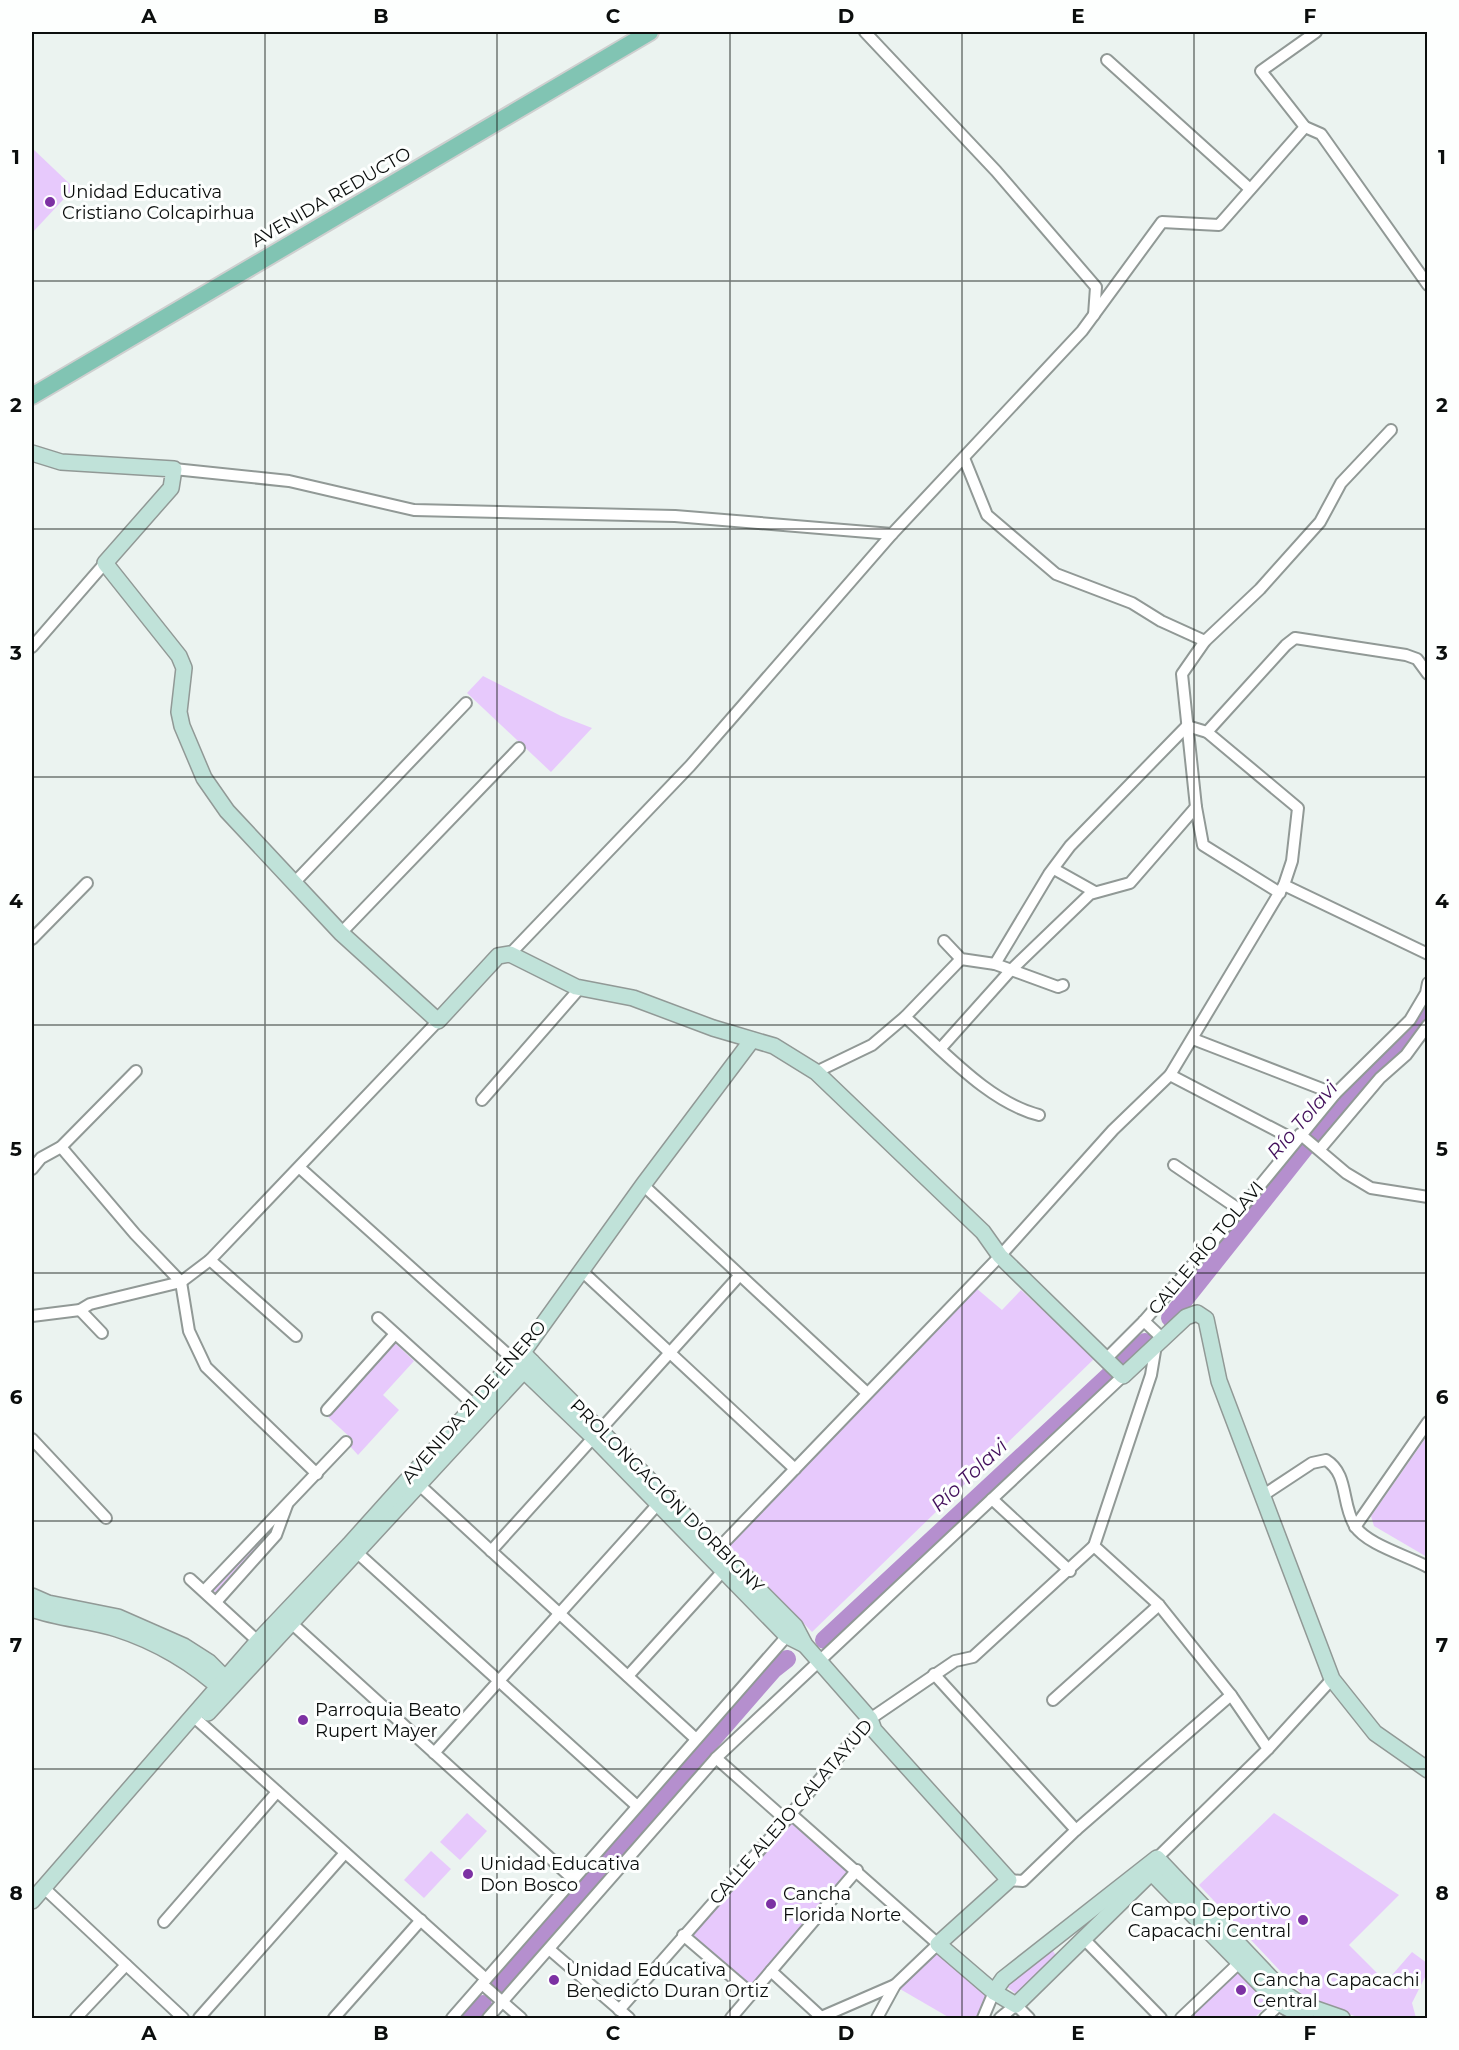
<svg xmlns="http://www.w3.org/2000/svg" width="1459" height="2050" viewBox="0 0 1459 2050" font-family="Montserrat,sans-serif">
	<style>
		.green { fill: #e7c9fc }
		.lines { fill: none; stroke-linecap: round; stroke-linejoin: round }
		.river { stroke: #b58fce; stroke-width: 18 }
		.street-casing { stroke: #919996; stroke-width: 14 }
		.secondary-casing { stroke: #919996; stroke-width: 18 }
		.primary-casing { stroke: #cecfcf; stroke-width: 20 }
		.street { stroke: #fff; stroke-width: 10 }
		.secondary { stroke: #c0e2d9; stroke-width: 15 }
		.primary { stroke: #81c4b3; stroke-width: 16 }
		.grid { fill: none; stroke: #0b0e0d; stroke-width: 1.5; stroke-opacity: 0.55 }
		.poi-dot { fill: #7c31a3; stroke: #fdfffe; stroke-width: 2 }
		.labels { text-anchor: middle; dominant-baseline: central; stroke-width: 6; stroke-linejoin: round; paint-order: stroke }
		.poi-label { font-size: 18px; fill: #0b0e0d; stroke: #fdfffe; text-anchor: start }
		.street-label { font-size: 18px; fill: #0b0e0d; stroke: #fdfffe }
		.water-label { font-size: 20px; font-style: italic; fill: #420f5b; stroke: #fdfffe }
		.neatline { fill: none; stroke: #0b0e0d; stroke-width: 2 }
		.grid-label { font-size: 20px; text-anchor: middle; font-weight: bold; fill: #0b0e0d }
	</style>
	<rect width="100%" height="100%" fill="#ebf3f0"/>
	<!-- green -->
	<g class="green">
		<path d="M32 148 74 188 32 233Z"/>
		<path d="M483 676 561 716 592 728 551 772 467 693Z"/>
		<path d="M976 1288 1002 1310 1021 1290 1095 1358 812 1632 729 1546Z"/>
		<path d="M395 1343 414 1361 383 1395 399 1410 358 1455 349 1445 353 1440 327 1416Z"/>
		<path d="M1427 1436V1557L1374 1526 1371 1516Z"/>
		<path d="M271 1522 273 1533 217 1594 211 1588Z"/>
		<path d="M467 1813 487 1831 460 1860 440 1842Z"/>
		<path d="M1274 1813 1399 1895 1349 1945 1386 1982 1412 1952 1427 1963V1973L1412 2003 1416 2018H1361L1302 1999 1300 1992 1199 1885Z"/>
		<path d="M791 1821 850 1873 750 1986 691 1935Z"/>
		<path d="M431 1851 451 1869 424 1898 404 1880Z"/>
		<path d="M1051 1948 1057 1957 1016 1994 1006 1986Z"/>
		<path d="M936 1952 987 1997 976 2018H950L900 1989Z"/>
		<path d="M1237 1970 1270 2003 1254 2018H1187Z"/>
	</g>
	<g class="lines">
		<!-- river -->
		<g class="river">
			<path d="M1170 1318 1305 1148 1428 1013"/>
			<path d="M824 1640 1145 1342"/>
			<path d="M499 1985 773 1670 787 1659"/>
			<path d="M470 2018 483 2004"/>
		</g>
		<defs>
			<g id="street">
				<path d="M865 32 996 171 1096 287 1094 315"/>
				<path d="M1316 32 1261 71 1305 127 1321 134 1428 285"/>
				<path d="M1107 60 1250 189"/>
				<path d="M964 458 987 515 1056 574 1132 603 1161 621 1205 641"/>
				<path d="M174 469 289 481 414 510 675 516 892 534 1082 331 1162 222 1219 225 1305 127"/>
				<path d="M32 647 105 563"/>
				<path d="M1207 732 1286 645 1295 638 1406 655 1417 659 1428 674"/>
				<path d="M1054 869 1095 892"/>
				<path d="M294 883 466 703"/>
				<path d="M1284 885 1428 954"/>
				<path d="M1280 893 1203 845 1196 807 1182 674 1205 641 1260 589 1320 522 1341 483 1391 430"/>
				<path d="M341 933 519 748"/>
				<path d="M32 939 87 883"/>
				<path d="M944 941 961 959 995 964 1058 987 1063 985"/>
				<path d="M510 954 690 766 892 534"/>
				<path d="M995 964 1049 874 1070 846 1187 726"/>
				<path d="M905 1017C944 1051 988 1102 1039 1115"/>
				<path d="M1193 1039 1335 1094"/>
				<path d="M941 1048 1010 971 1090 894 1130 883 1196 807"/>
				<path d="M816 1072 872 1045 905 1017 961 959"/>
				<path d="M1170 1075 1295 1140"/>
				<path d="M482 1100 580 988"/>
				<path d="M1300 1134 1346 1173 1371 1188 1428 1197"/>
				<path d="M61 1147 135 1234 181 1282 189 1331 206 1367 317 1474"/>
				<path d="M1320 1149 1380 1078 1406 1055 1428 1025"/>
				<path d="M1174 1165 1240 1210"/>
				<path d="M300 1168 514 1360"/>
				<path d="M32 1169 41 1158 61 1147 136 1071"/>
				<path d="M643 1185 867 1393"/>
				<path d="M210 1260 296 1336"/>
				<path d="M583 1272 795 1469"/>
				<path d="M80 1310 102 1333"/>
				<path d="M32 1316 80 1310 90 1304 181 1282 210 1260 438 1021"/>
				<path d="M378 1318 474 1405"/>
				<path d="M1144 1321 1163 1339"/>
				<path d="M1156 1345 1151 1375 1094 1546 1159 1605 1231 1695 1268 1749"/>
				<path d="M1107 1358 1144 1321 1240 1210 1335 1094 1410 1020 1426 993 1428 983"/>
				<path d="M327 1410 395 1334"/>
				<path d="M32 1439 106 1518"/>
				<path d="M414 1480 696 1739"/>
				<path d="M1262 1496 1312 1463 1326 1460C1349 1474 1341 1504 1355 1526 1366 1544 1408 1556 1428 1567"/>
				<path d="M992 1499 1070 1571"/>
				<path d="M1355 1527 1428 1422"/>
				<path d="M352 1548 637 1806"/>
				<path d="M491 1551 739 1276"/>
				<path d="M714 1553 1000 1256 1113 1130 1170 1075 1284 885 1292 861 1298 808 1207 732 1187 726"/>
				<path d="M190 1579 263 1646"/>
				<path d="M204 1591 346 1442"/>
				<path d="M216 1602 276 1535 287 1505"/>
				<path d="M288 1620 573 1879"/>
				<path d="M934 1674 1076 1830"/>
				<path d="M628 1676 723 1571"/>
				<path d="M1053 1700 1159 1605"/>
				<path d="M194 1717 486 1979"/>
				<path d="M434 1753 658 1504"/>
				<path d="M716 1758 786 1820"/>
				<path d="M791 1814 938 1944 895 1985 877 2018"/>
				<path d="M1157 1858 1268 1749 1332 1679"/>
				<path d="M1009 1880 1023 1881 1076 1830 1231 1695"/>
				<path d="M44 1888 183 2018"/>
				<path d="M164 1922 277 1792"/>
				<path d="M683 1935 752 1994"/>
				<path d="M1085 1940 1161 2018"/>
				<path d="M549 1949 629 2018"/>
				<path d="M771 1971 821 2017"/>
				<path d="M482 1984 521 2018"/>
				<path d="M619 2010 786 1820 870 1719 955 1661 973 1657 1094 1546"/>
				<path d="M76 2018 126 1965"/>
				<path d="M199 2018 345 1853"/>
				<path d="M334 2018 421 1920"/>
				<path d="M452 2018 787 1636"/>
				<path d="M488 2018 716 1758 1123 1376"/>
				<path d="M731 2018 857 1870"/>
				<path d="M819 2018 895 1985"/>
				<path d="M983 2018 994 1992"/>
				<path d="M1000 2018 1016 2005 1029 2018"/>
				<path d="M1181 2018 1240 1962"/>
				<path d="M1265 2018 1280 2004 1285 2009"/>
			</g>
			<g id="secondary">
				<path d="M32 453 61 462 174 469 171 488 105 563 179 656 184 668 179 712 182 726 204 778 227 811 341 933 438 1021 498 956 510 954 576 987 633 998 713 1028 774 1046 816 1072 983 1232 1000 1256 1123 1376 1186 1317 1197 1313 1206 1319 1219 1381 1332 1679 1375 1733 1428 1770"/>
				<path d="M522 1352 795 1626 805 1645 870 1719 874 1730 1009 1880 938 1944 994 1992 1016 2005 1161 1863"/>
				<path d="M518 1365 593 1437 787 1636 805 1645"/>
				<path d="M32 1596 48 1603 118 1617 184 1646 209 1662 231 1684"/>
				<path d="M32 1609C59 1619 89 1620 117 1629 155 1641 195 1664 224 1692"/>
				<path d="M208 1713 532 1362"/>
				<path d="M1147 1868 1280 2004 1306 2018"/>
				<path d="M32 1901 258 1641 349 1545 526 1348 643 1185 752 1040"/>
				<path d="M994 1992 1003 1979 1157 1858 1287 1995 1299 2003 1342 2018"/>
			</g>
			<path id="primary" d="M32 396 650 32"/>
		</defs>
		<!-- street casing -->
		<use href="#street" class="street-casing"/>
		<!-- secondary casing -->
		<use href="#secondary" class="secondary-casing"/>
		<!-- primary casing -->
		<use href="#primary" class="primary-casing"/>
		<!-- street -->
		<use href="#street" class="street"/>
		<!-- secondary -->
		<use href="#secondary" class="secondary"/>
		<!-- primary -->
		<use href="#primary" class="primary"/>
	</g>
	<!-- grid -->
	<path class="grid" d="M265 32V2018M497 32V2018M730 32V2018M962 32V2018M1194 32V2018M32 281H1428M32 529H1428M32 777H1428M32 1025H1428M32 1273H1428M32 1521H1428M32 1769H1428"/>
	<!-- markers -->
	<g class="poi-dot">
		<circle cx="50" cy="202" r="6"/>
		<circle cx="303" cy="1720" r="6"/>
		<circle cx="468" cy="1874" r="6"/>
		<circle cx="771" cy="1904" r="6"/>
		<circle cx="1303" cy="1920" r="6"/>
		<circle cx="554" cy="1980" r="6"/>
		<circle cx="1241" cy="1990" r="6"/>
	</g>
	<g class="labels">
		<!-- poi labels -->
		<g class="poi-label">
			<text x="62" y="192">Unidad Educativa<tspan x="62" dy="21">Cristiano Colcapirhua</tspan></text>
			<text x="315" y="1710">Parroquia Beato<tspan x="315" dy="21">Rupert Mayer</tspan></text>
			<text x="480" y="1864">Unidad Educativa<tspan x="480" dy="21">Don Bosco</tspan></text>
			<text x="783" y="1894">Cancha<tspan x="783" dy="21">Florida Norte</tspan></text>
			<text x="1291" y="1910" text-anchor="end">Campo Deportivo<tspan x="1291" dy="21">Capacachi Central</tspan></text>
			<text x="566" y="1970">Unidad Educativa<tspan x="566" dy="21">Benedicto Duran Ortiz</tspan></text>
			<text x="1253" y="1980">Cancha Capacachi<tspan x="1253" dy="21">Central</tspan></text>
		</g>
		<!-- street labels -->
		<g class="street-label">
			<text transform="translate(331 197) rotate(-30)">AVENIDA REDUCTO</text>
			<text transform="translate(1206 1248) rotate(-50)">CALLE RÍO TOLAVI</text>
			<text transform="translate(474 1402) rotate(-49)">AVENIDA 21 DE ENERO</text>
			<text transform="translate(667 1496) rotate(45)">PROLONGACIÓN D'ORBIGNY</text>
			<text transform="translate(791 1812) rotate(-49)">CALLE ALEJO CALATAYUD</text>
		</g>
		<!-- water labels -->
		<g class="water-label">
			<text transform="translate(1302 1120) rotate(-49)">Río Tolavi</text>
			<text transform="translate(969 1475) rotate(-43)">Río Tolavi</text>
		</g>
	</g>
	<!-- border -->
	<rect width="1459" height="2050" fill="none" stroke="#fdfffe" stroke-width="66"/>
	<rect x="33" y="33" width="1393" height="1984" class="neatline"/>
	<g class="grid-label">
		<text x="149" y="23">A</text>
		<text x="381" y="23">B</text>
		<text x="613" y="23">C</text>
		<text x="846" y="23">D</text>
		<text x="1078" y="23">E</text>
		<text x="1310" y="23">F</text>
		<text x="16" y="164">1</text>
		<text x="1442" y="164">1</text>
		<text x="16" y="412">2</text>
		<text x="1442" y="412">2</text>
		<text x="16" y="660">3</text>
		<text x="1442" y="660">3</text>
		<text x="16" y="908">4</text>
		<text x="1442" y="908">4</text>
		<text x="16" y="1156">5</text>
		<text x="1442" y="1156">5</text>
		<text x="16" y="1404">6</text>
		<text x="1442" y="1404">6</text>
		<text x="16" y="1652">7</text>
		<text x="1442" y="1652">7</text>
		<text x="16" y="1900">8</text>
		<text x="1442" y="1900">8</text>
		<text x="149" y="2040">A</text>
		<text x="381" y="2040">B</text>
		<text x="613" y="2040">C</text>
		<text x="846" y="2040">D</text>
		<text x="1078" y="2040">E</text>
		<text x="1310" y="2040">F</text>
	</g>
</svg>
